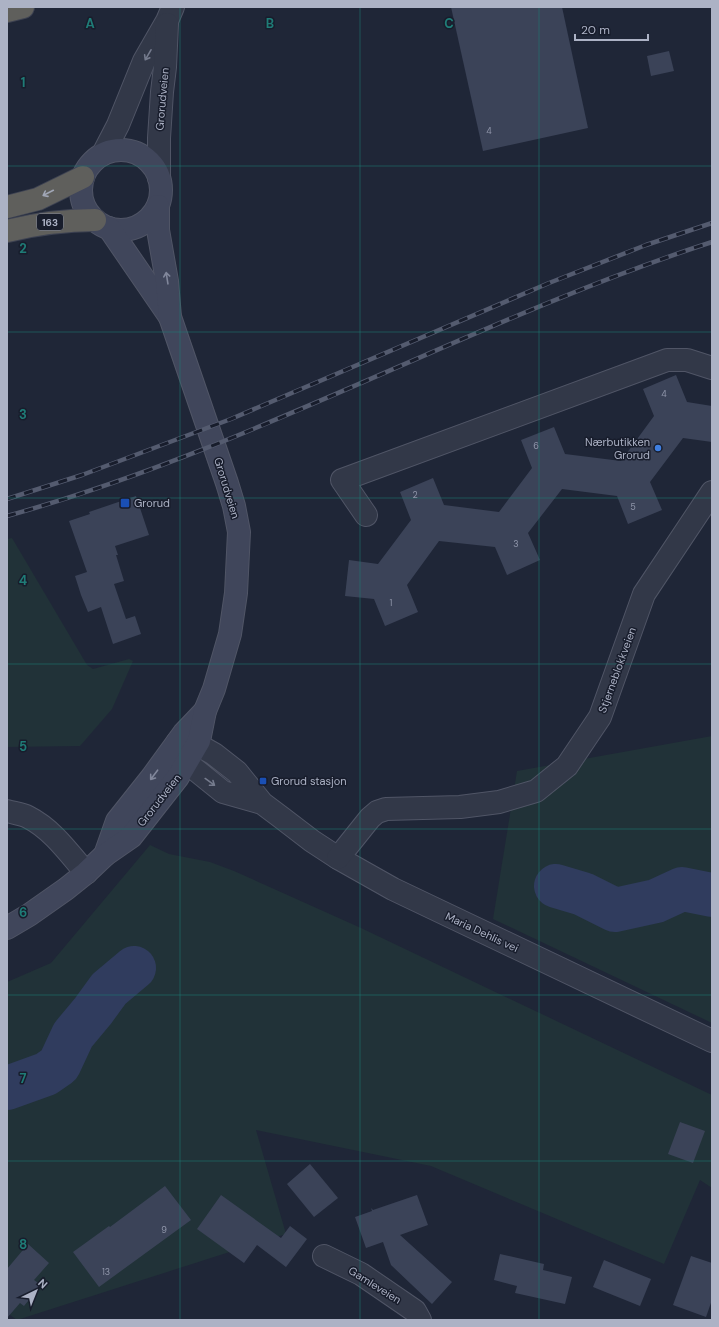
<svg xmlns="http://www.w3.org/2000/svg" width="719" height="1327" viewBox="0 0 719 1327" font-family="'DM Sans',sans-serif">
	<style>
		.green { fill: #213238 }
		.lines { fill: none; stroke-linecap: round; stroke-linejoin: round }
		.river { stroke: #303c5e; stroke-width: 44 }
		.building { fill: #3b4358 }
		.minor-casing { stroke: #505566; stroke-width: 24 }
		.tertiary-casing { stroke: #505566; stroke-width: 24 }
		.secondary-casing { stroke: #505566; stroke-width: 24 }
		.trunk-casing { stroke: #3d4252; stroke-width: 24 }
		.minor { stroke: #323848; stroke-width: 22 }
		.tertiary { stroke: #323848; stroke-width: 22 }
		.secondary { stroke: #40465b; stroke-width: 22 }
		.trunk { stroke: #5f5f5c; stroke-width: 22 }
		.rail-casing { stroke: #545b6f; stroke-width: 4.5 }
		.rail { stroke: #181d2c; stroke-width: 3; stroke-dasharray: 9; stroke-linecap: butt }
		.oneway { stroke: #757b8d }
		.oneway2 { stroke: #a0a6b5 }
		.oneway3 { stroke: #81879b }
		.grid { fill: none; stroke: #1f7c77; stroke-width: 1; stroke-opacity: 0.55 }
		.shop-dot { fill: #3f7fe0; stroke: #181d2c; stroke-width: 1.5 }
		.transit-dot { fill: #1a4fb4; stroke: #181d2c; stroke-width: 1.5 }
		.labels { text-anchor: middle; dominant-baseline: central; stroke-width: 3; stroke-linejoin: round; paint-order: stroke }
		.number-label { font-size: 9px; fill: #9096aa }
		.shield { fill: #181d2c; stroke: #808597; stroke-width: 1 }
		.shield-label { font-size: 10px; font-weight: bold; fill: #acb2c5 }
		.street-label { font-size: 11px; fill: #acb2c5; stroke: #181d2c }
		.poi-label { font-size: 11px; fill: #acb2c5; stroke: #181d2c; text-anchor: start }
		.grid-label { font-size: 13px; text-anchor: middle; font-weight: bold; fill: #1f7c77; stroke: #181d2c; stroke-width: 3; stroke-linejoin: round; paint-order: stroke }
	</style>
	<rect width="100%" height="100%" fill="#1f2637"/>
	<!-- green -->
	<g class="green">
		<path d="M12 538 87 665 93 669 129 659 133 661 112 709 80 746 7 747V539Z"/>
		<path d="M712 736V1023L493 919 517 771Z"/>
		<path d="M150 845 169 854 210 862 234 871 361 928 712 1095V1188L700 1180 664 1264 431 1166 256 1130 286 1234 17 1320 7 1313V982L51 963Z"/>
	</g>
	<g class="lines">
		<!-- river -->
		<g class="river">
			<path d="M556 886 583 894 615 910 656 901 682 889 712 895"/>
			<path d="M7 1088 46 1074 59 1065 73 1035 93 1011 109 989 134 968"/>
		</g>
	</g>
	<!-- building -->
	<g class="building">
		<path d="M451 7H562L588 128 483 151Z"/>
		<path d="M669 51 674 71 651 76 647 56Z"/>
		<path d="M676 375 687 402 712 406V442L683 438 650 482 662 510 628 524 617 496 562 489 528 533 540 560 507 575 495 547 439 541 407 585 418 612 385 626 374 599 345 596 349 560 378 564 411 520 400 492 433 478 444 505 499 512 532 468 521 440 554 427 565 454 621 461 654 416 643 389Z"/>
		<path d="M136 496 149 535 115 546 118 555H116L124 581 114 584 126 619 135 616 141 634 113 644 101 607 88 612 81 595 75 576 87 572 69 521 90 514 89 512Z"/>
		<path d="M680 1122 705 1131 693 1163 668 1154Z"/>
		<path d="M310 1164 338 1198 314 1217 287 1184Z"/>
		<path d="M165 1186 191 1220 99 1287 73 1252 109 1226 110 1227Z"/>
		<path d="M221 1195 281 1238 290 1226 307 1239 286 1267 257 1245 244 1263 197 1229Z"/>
		<path d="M417 1195 428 1225 400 1235 452 1282 432 1304 391 1265 383 1242 366 1248 355 1217 372 1211 371 1208 373 1210Z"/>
		<path d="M28 1244 49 1263 34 1280 41 1285 24 1306 20 1303 7 1318V1269Z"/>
		<path d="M500 1254 544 1264 543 1270 572 1277 565 1304 515 1293 517 1286 494 1280Z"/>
		<path d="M691 1256 712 1263V1300L706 1317 673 1305Z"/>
		<path d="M604 1260 651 1279 640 1306 593 1287Z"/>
	</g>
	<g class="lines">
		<defs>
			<g id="minor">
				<path d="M366 515 342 480 667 360H687L712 368"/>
				<path d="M262 803 223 792 187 763 181 755 177 743H188L198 745 214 754 237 772 262 803 282 818 312 841 338 858 393 889 712 1041"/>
				<path d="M7 811C14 813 22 814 28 817 52 829 69 853 86 873"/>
				<path d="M338 858 370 818 377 812 386 809 460 807 499 802 536 791 567 766 600 717 644 594 712 492"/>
				<path d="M324 1256 361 1274 415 1311 420 1320"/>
			</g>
			<g id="tertiary">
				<path d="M103 154 118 125 144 61 167 21 173 7"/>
				<path d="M159 178V138L162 92 165 67 167 24"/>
			</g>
			<g id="secondary">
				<circle cx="121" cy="190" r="40"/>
				<path d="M109 228 170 317"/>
				<path d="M105 855 117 821 152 777 184 733 205 711"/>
				<path d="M7 928 29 915 66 889 86 873 105 855 131 837 178 777 199 741 205 711 214 689 230 634 236 593 239 532 234 506 227 483 170 317 167 281 158 230V206"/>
			</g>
			<g id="trunk">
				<path d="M7 11 23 7"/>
				<path d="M7 207 38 199 83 177"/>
				<path d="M7 231C36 224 65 220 95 220"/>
			</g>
		</defs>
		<!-- minor casing -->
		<use href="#minor" class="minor-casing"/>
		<!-- tertiary casing -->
		<use href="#tertiary" class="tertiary-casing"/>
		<!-- secondary casing -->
		<use href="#secondary" class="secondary-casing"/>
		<!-- trunk casing -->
		<use href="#trunk" class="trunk-casing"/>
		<!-- minor -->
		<use href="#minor" class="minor"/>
		<!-- tertiary -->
		<use href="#tertiary" class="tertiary"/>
		<!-- secondary -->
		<use href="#secondary" class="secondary"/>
		<!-- trunk -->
		<use href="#trunk" class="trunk"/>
		<defs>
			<g id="rail">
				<path d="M7 499 82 475 231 419 549 283 646 245 712 223"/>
				<path d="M7 516C251 449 472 320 712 242"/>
			</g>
		</defs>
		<!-- rail casing -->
		<use href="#rail" class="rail-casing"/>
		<!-- rail -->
		<use href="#rail" class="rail"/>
	</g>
	<!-- one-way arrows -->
	<defs><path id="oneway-shaft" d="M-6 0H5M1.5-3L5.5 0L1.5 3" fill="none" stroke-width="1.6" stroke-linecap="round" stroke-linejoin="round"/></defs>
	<g class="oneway">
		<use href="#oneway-shaft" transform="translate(148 55) rotate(120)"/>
		<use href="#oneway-shaft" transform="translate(210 782) rotate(36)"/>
	</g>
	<use class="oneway2" href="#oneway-shaft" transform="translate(48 193) rotate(153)"/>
	<g class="oneway3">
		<use href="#oneway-shaft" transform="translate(167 278) rotate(-99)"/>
		<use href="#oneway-shaft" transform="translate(154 775) rotate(127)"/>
	</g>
	<!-- grid -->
	<path class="grid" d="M180 7V1320M360 7V1320M539 7V1320M7 166H712M7 332H712M7 498H712M7 664H712M7 829H712M7 995H712M7 1161H712"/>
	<!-- markers -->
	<circle class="shop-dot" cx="658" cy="448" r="4"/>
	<g class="transit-dot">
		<rect x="120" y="498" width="10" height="10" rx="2"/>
		<rect x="259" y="777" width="8" height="8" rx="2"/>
	</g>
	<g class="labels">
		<!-- number labels -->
		<g class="number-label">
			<text x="489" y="131">4</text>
			<text x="664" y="394">4</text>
			<text x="536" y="446">6</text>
			<text x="415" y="495">2</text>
			<text x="633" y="507">5</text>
			<text x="516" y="544">3</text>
			<text x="391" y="603">1</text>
			<text x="164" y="1230">9</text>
			<text x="106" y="1272">13</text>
		</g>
		<!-- shield labels -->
		<rect class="shield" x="37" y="214" width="26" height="16" rx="3"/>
		<g class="shield-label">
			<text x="50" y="222">163</text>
		</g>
		<!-- street labels -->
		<g class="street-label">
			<text transform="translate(162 99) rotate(-85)">Grorudveien</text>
			<text transform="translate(227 488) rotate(73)">Grorudveien</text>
			<text transform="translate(617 670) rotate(-70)">Stjerneblokkveien</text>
			<text transform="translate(159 800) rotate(-52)">Grorudveien</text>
			<text transform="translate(482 932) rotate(25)">Maria Dehlis vei</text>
			<text transform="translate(375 1285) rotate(32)">Gamleveien</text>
		</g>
		<!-- poi labels -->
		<g class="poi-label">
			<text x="650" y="442" text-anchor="end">Nærbutikken<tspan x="650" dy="13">Grorud</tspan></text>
			<text x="134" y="503">Grorud</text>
			<text x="271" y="781">Grorud stasjon</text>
		</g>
	</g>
	<g class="grid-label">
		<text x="90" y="28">A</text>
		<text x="270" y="28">B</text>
		<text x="449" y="28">C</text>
		<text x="23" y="87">1</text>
		<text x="23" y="253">2</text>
		<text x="23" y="419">3</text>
		<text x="23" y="585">4</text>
		<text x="23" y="751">5</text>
		<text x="23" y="917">6</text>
		<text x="23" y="1083">7</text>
		<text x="23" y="1249">8</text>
	</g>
	<!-- border -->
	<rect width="719" height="1327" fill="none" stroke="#acb2c5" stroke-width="16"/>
	<!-- north arrow -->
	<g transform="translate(36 1291) rotate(43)" stroke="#181d2c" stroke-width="3" paint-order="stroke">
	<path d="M0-3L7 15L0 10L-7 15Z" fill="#acb2c5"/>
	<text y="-6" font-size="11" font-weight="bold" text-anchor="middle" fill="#acb2c5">N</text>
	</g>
	<!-- scale -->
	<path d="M575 34v6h73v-6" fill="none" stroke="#acb2c5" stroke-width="2"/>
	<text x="581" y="34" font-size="12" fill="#acb2c5" stroke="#181d2c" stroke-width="3" paint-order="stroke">20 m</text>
</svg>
